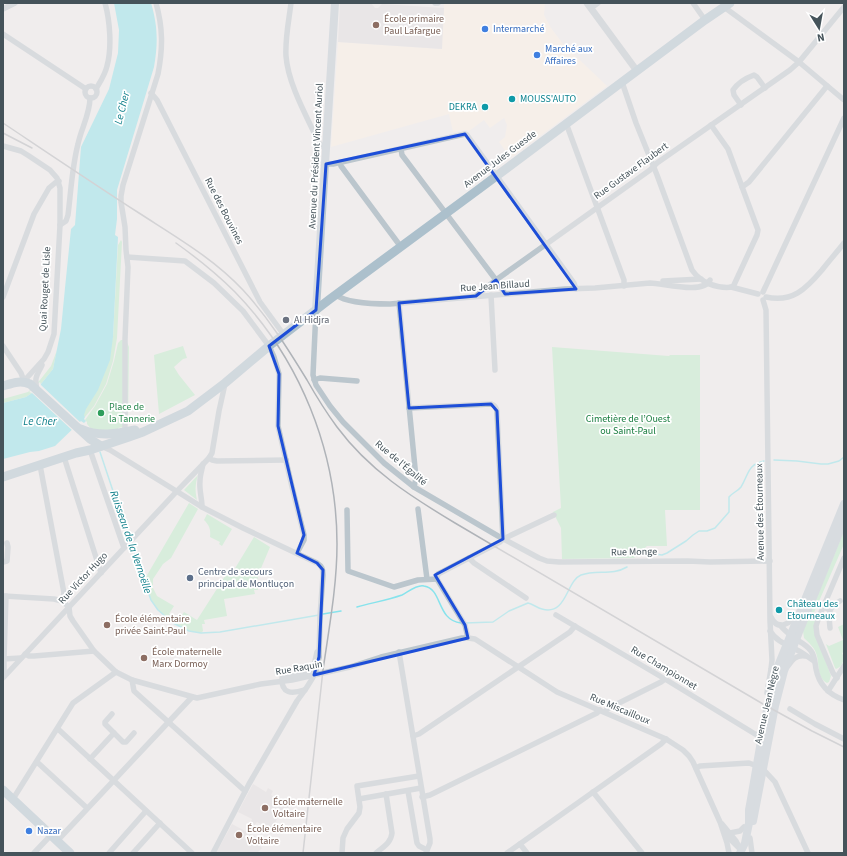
<svg xmlns="http://www.w3.org/2000/svg" width="847" height="856" viewBox="0 0 847 856" font-family="'Source Sans 3',sans-serif">
	<style>
		.commercial { fill: #fcf2e5 }
		.education { fill: #e1dedf }
		.green { fill: #baeec8 }
		.water { fill: #87e3ec }
		.pier { fill: #f0eded }
		.lines { fill: none; stroke-linecap: round; stroke-linejoin: round }
		.stream { stroke: #87e3ec; stroke-width: 1.5 }
		.minor { stroke: #bbc6cd; stroke-width: 5.5 }
		.tertiary { stroke: #bbc6cd; stroke-width: 7 }
		.secondary { stroke: #bac8d1; stroke-width: 8 }
		.primary { stroke: #acc0cc; stroke-width: 9 }
		.rail { stroke: #afb3b8; stroke-width: 1.5 }
		.minor-bridge { stroke: #bbc6cd; stroke-width: 5.5 }
		.marked { fill: none; stroke: #1d4ed8; stroke-width: 3; stroke-linejoin: round }
		.education-dot { fill: #8d6e63; stroke: #fff; stroke-width: 1.5 }
		.shop-dot { fill: #3f7fe0; stroke: #fff; stroke-width: 1.5 }
		.culture-dot { fill: #0f9aa8; stroke: #fff; stroke-width: 1.5 }
		.worship-dot { fill: #6b7280; stroke: #fff; stroke-width: 1.5 }
		.leisure-dot { fill: #2e9e5b; stroke: #fff; stroke-width: 1.5 }
		.service-dot { fill: #5c6f8a; stroke: #fff; stroke-width: 1.5 }
		.labels { text-anchor: middle; dominant-baseline: central; stroke-width: 3.5; stroke-linejoin: round; paint-order: stroke }
		.education-label { font-size: 10px; fill: #785e54; stroke: #fff; text-anchor: start }
		.shop-label { font-size: 10px; fill: #366cbe; stroke: #fff; text-anchor: start }
		.culture-label { font-size: 10px; fill: #0d838f; stroke: #fff; text-anchor: start }
		.street-label { font-size: 10px; fill: #45535a; stroke: #fff }
		.worship-label { font-size: 10px; fill: #5b616d; stroke: #fff; text-anchor: start }
		.leisure-label { font-size: 10px; fill: #27864d; stroke: #fff; text-anchor: start }
		.park-label { font-size: 10px; fill: #167c3d; stroke: #fff }
		.service-label { font-size: 10px; fill: #4e5e75; stroke: #fff; text-anchor: start }
		.water-label { font-size: 11px; font-style: italic; fill: #0c7e89; stroke: #fff }
	</style>
	<rect width="100%" height="100%" fill="#f0eded"/>
	<!-- commercial -->
	<path class="commercial" d="M444 3H545L544 15 551 28 563 44 607 86 512 157 511 155 509 156 499 142 505 137 507 125 504 118 490 128 484 120 469 131 467 130H465L453 132 449 114 331 147 338 42 441 49Z"/>
	<!-- education -->
	<g class="education">
		<path d="M340 3H371L375 8H378L382 4 444 8 442 49 338 42Z"/>
		<path d="M253 784 266 792 268 788 273 791 271 795 290 805 287 812 282 810 275 823 279 825 276 832 257 822 254 826 250 824 252 819 238 812Z"/>
		<path d="M232 824 260 839 257 843 262 848 257 853H216Z"/>
	</g>
	<!-- green -->
	<g class="green">
		<path d="M121 240 122 242 117 338 113 361 106 384 94 406 85 417 83 415 113 337 118 245Z"/>
		<path d="M121 340H126L129 347 128 421 123 427 118 428V432L93 431 87 424V422L85 420 95 406 107 384 114 361 118 343Z"/>
		<path d="M183 346 187 358 183 359 174 367 179 375 195 395 159 414 154 355Z"/>
		<path d="M552 347 669 356 670 355H700V510H665L667 546H647L634 558 562 559 561 528 553 512 561 508Z"/>
		<path d="M57 350 53 369 41 384 32 393 26 397 3 403V399L28 392 40 380 51 366Z"/>
		<path d="M198 475C195 485 195 491 197 500L184 490Z"/>
		<path d="M189 503 198 509 171 558 163 564 153 579V588L157 596 174 606 169 614 179 620 184 612 197 620 227 573 231 575 254 537 270 547 259 573 257 581 258 590H254L255 594 224 599 227 616 204 620 205 624H202L203 631 201 633 189 631 173 623 158 610 151 600 144 579 146 577Z"/>
		<path d="M207 514 232 529 222 546 219 544 220 542 210 537C211 529 209 525 204 520Z"/>
		<path d="M844 531V544L813 615 817 616 814 628 831 676 829 682 827 683C816 677 820 663 816 653 814 647 809 643 804 638L803 631Z"/>
		<path d="M844 624V650L842 654 844 655C844 661 842 667 836 669L835 668 826 644 829 646 843 640 838 627Z"/>
	</g>
	<!-- water -->
	<path class="water" d="M114 3H151C158 26 158 44 154 67L117 190V219L115 235 118 237 113 337 110 360 98 390 86 409 84 415 85 417 84 419 86 421 84 423 81 421 55 446 39 451 30 452 3 459V403L26 397 32 393 41 384 53 369 61 329 65 288 71 229 75 225 81 147 109 89 118 53 119 30Z"/>
	<!-- pier -->
	<path class="pier" d="M40 382 41 385 81 423 73 431 32 393 29 392Z"/>
	<g class="lines">
		<!-- stream -->
		<g class="stream">
			<path d="M100 452 129 539"/>
			<path d="M774 460 797 461 821 464H828L839 461 844 457"/>
			<path d="M131 543 151 600 158 610 173 623 189 631 201 633 220 632 319 615"/>
			<path d="M643 555 647 553 662 555 667 553 686 541 693 535 699 531H707L715 528 729 512V497C732 493 738 491 741 487 749 474 747 465 764 461"/>
			<path d="M357 607C371 603 388 600 402 595 408 592 417 584 424 586 443 589 436 620 461 623"/>
			<path d="M323 614 341 611"/>
			<path d="M465 623 493 622 509 611 528 603C533 604 537 608 542 609 567 616 566 581 581 575 596 569 612 576 627 567"/>
		</g>
		<!-- minor -->
		<g class="minor">
			<path d="M291 3C289 20 285 38 286 56 288 84 307 117 319 143L322 146 327 147"/>
			<path d="M435 3H438"/>
			<path d="M693 3 705 20"/>
			<path d="M724 7 799 62 844 100"/>
			<path d="M591 8 598 3"/>
			<path d="M3 9 15 3"/>
			<path d="M3 34 86 89"/>
			<path d="M622 82 636 123 657 175 692 270C701 283 717 289 733 287"/>
			<circle cx="91" cy="92" r="6"/>
			<path d="M96 89C100 82 105 75 107 66 112 48 110 21 105 3"/>
			<path d="M151 93 157 100 260 302 284 335"/>
			<path d="M741 105 734 95 733 90C737 84 746 78 754 75L757 77 765 88"/>
			<path d="M566 123 624 280V286"/>
			<path d="M711 125 728 149 758 230 757 235 733 287"/>
			<path d="M3 146 21 151 29 156 50 170 57 178 60 188V225L54 334 48 352 44 359 24 381 21 373 3 346"/>
			<path d="M401 149 402 155 496 280 505 294"/>
			<path d="M340 163 341 166 401 247"/>
			<path d="M326 164H333L465 134 467 135 574 283 576 289"/>
			<path d="M742 187 749 182 827 86"/>
			<path d="M60 225 66 221 68 215C71 191 72 167 78 144 81 129 90 114 90 98"/>
			<path d="M127 257 185 261 214 283 243 311 269 346 274 357 279 374 278 426 292 487 304 535V540L297 553"/>
			<path d="M663 281 701 279"/>
			<path d="M731 287 758 294"/>
			<path d="M763 292 844 118"/>
			<path d="M336 295C347 303 376 304 390 304L565 289 595 288 650 283C663 283 703 295 710 280"/>
			<path d="M491 295 495 370"/>
			<path d="M476 296 496 280 650 170 657 163 790 70 799 62 844 7"/>
			<path d="M3 297 34 214 49 188 55 183 59 181"/>
			<path d="M766 297C792 303 806 289 822 270 829 261 837 252 844 243"/>
			<path d="M763 300 766 310 770 621 772 660 771 669 767 693"/>
			<path d="M399 303 416 478 414 487"/>
			<path d="M316 310 313 375 316 385 330 406 343 422 384 463 414 487 498 536 539 558 547 561 559 562 688 561 710 562 770 561"/>
			<path d="M314 380 320 378 357 381"/>
			<path d="M37 390C34 376 37 376 42 365"/>
			<path d="M409 408 491 404C495 405 496 407 497 411L503 539"/>
			<path d="M125 432V339L128 267 126 250 125 227 121 202V196L123 185 158 74C163 48 163 28 156 3"/>
			<path d="M101 446 110 450 173 489 202 507 243 528 317 563C322 566 323 569 323 575L320 616 319 657"/>
			<path d="M90 450 124 548"/>
			<path d="M64 457 101 573"/>
			<path d="M209 458 212 460 217 461 286 460"/>
			<path d="M40 465 64 593 62 601"/>
			<path d="M202 507C202 498 199 490 200 481 200 475 202 470 203 464"/>
			<path d="M418 509 427 579"/>
			<path d="M347 510 348 571 394 587 418 580 437 579"/>
			<path d="M469 558 474 563 526 598"/>
			<path d="M3 562 7 561 8 547 7 543"/>
			<path d="M437 579 438 574 440 573 500 542 503 539 554 515"/>
			<path d="M437 579 465 625 468 638"/>
			<path d="M4 596 54 599 62 601 69 607"/>
			<path d="M69 607 70 616 73 621 94 651 116 672 132 680 197 698 261 684 292 680 350 667 381 657 462 638H468L475 639 557 692 666 739 683 750 689 756 693 762 720 822 727 843 729 853"/>
			<path d="M824 607 830 610 835 604 840 601"/>
			<path d="M556 615 665 679 755 734 762 737"/>
			<path d="M771 617C778 632 789 623 798 616"/>
			<path d="M780 625C784 630 789 634 794 638 800 642 807 645 811 651 815 656 815 664 816 669 819 685 830 695 844 700"/>
			<path d="M830 628 829 617 830 610"/>
			<path d="M770 631C776 641 787 645 797 650 803 653 808 657 814 661"/>
			<path d="M399 652 430 839V843L426 853"/>
			<path d="M25 654 29 656H34L94 651"/>
			<path d="M3 659 21 658"/>
			<path d="M788 666C793 659 796 655 805 656"/>
			<path d="M4 676V659L6 596"/>
			<path d="M3 678 177 491 209 458 212 453 219 411 225 384"/>
			<path d="M837 678 833 673 817 635 816 626 819 617 844 558"/>
			<path d="M132 680 134 691 245 791"/>
			<path d="M304 690C292 694 281 694 282 678L309 672 314 665 317 652"/>
			<path d="M828 691 844 666"/>
			<path d="M790 709 815 724 844 739"/>
			<path d="M605 712 607 709 661 682 665 679"/>
			<path d="M58 729 192 853"/>
			<path d="M114 733 123 742H126L134 733"/>
			<path d="M413 736 419 734 570 632 575 626"/>
			<path d="M90 759 114 733 105 724V722L112 714"/>
			<path d="M37 762 87 808"/>
			<path d="M696 768 700 766 749 763 757 766"/>
			<path d="M763 769 775 782 808 853"/>
			<path d="M408 791 417 843 419 846 427 850"/>
			<path d="M593 792 642 853"/>
			<path d="M422 797 430 795 597 713 600 710"/>
			<path d="M13 799 73 703 116 672"/>
			<path d="M359 799 421 788"/>
			<path d="M722 824 736 841 741 851"/>
			<path d="M730 833 740 831 744 827"/>
			<path d="M726 834 729 838 739 848"/>
			<path d="M750 838 752 853"/>
			<path d="M57 841 192 697"/>
			<path d="M520 844 527 853"/>
			<path d="M34 853 51 835"/>
			<path d="M109 853 146 811"/>
			<path d="M133 853 160 823"/>
			<path d="M213 853 249 784 297 701 305 690"/>
			<path d="M342 853 343 838 347 829 359 813 360 807 357 786 419 776"/>
			<path d="M376 853C383 847 391 843 392 833L386 794"/>
			<path d="M507 853 661 744 666 739"/>
		</g>
		<!-- tertiary -->
		<path class="tertiary" d="M587 3 637 71"/>
		<!-- secondary -->
		<g class="secondary">
			<path d="M316 310 335 3"/>
			<path d="M753 821 775 706 784 671 799 632 844 521"/>
			<path d="M740 853 745 843 749 823V810C758 762 764 713 778 666L844 504"/>
		</g>
		<!-- primary -->
		<g class="primary">
			<path d="M3 386C13 383 20 380 30 384L90 439 101 446"/>
			<path d="M81 429C98 437 117 434 135 430"/>
			<path d="M3 477 76 453 90 450 129 437 143 432 188 411 225 383 269 346 330 299 475 192 622 82 705 20 730 3"/>
			<path d="M3 790 70 853"/>
		</g>
		<!-- rail -->
		<g class="rail">
			<path d="M3 123C48 153 94 184 139 213 176 237 213 258 243 290 268 317 288 349 307 380 316 396 326 412 337 427 369 470 410 496 455 523L763 704 812 731 844 747"/>
			<path d="M3 133 32 148"/>
			<path d="M176 243C197 258 217 274 235 292 300 359 337 451 337 544 337 586 329 628 323 670 316 731 310 792 303 853"/>
		</g>
		<!-- minor-bridge -->
		<path class="minor-bridge" d="M305 690C313 678 317 672 319 657"/>
	</g>
	<!-- marked area -->
	<path d="M0 0H847V856H0ZM465 134 576 289 505 294 496 280 476 296 399 303 409 408 491 404 497 411 503 539 435 575 465 625 468 638 314 675 319 657 323 570 317 563 297 553 304 535 278 426 279 374 269 346 316 310 326 164Z" fill="#f0eded" fill-opacity=".55" fill-rule="evenodd"/>
	<path class="marked" d="M465 134 576 289 505 294 496 280 476 296 399 303 409 408 491 404 497 411 503 539 435 575 465 625 468 638 314 675 319 657 323 570 317 563 297 553 304 535 278 426 279 374 269 346 316 310 326 164Z"/>
	<!-- markers -->
	<g class="education-dot">
		<circle cx="376" cy="25" r="4"/>
		<circle cx="107" cy="625" r="4"/>
		<circle cx="144" cy="658" r="4"/>
		<circle cx="265" cy="808" r="4"/>
		<circle cx="239" cy="835" r="4"/>
	</g>
	<g class="shop-dot">
		<circle cx="485" cy="29" r="4"/>
		<circle cx="537" cy="55" r="4"/>
		<circle cx="29" cy="831" r="4"/>
	</g>
	<g class="culture-dot">
		<circle cx="512" cy="99" r="4"/>
		<circle cx="485" cy="107" r="4"/>
		<circle cx="779" cy="610" r="4"/>
	</g>
	<circle class="worship-dot" cx="286" cy="320" r="4"/>
	<circle class="leisure-dot" cx="101" cy="413" r="4"/>
	<circle class="service-dot" cx="190" cy="578" r="4"/>
	<g class="labels">
		<!-- education labels -->
		<g class="education-label">
			<text x="384" y="19">École primaire<tspan x="384" dy="12">Paul Lafargue</tspan></text>
			<text x="115" y="619">École élémentaire<tspan x="115" dy="12">privée Saint-Paul</tspan></text>
			<text x="152" y="652">École maternelle<tspan x="152" dy="12">Marx Dormoy</tspan></text>
			<text x="273" y="802">École maternelle<tspan x="273" dy="12">Voltaire</tspan></text>
			<text x="247" y="829">École élémentaire<tspan x="247" dy="12">Voltaire</tspan></text>
		</g>
		<!-- shop labels -->
		<g class="shop-label">
			<text x="493" y="29">Intermarché</text>
			<text x="545" y="49">Marché aux<tspan x="545" dy="12">Affaires</tspan></text>
			<text x="37" y="831">Nazar</text>
		</g>
		<!-- culture labels -->
		<g class="culture-label">
			<text x="520" y="99">MOUSS'AUTO</text>
			<text x="477" y="107" text-anchor="end">DEKRA</text>
			<text x="787" y="604">Château des<tspan x="787" dy="12">Etourneaux</tspan></text>
		</g>
		<!-- street labels -->
		<g class="street-label">
			<text transform="translate(316 156) rotate(-87)">Avenue du Président Vincent Auriol</text>
			<text transform="translate(500 159) rotate(-37)">Avenue Jules Guesde</text>
			<text transform="translate(631 171) rotate(-36)">Rue Gustave Flaubert</text>
			<text transform="translate(224 211) rotate(63)">Rue des Bouvines</text>
			<text transform="translate(495 286) rotate(-4)">Rue Jean Billaud</text>
			<text transform="translate(45 289) rotate(-87)">Quai Rouget de Lisle</text>
			<text transform="translate(401 463) rotate(40)">Rue de l'Égalité</text>
			<text transform="translate(760 512) rotate(-91)">Avenue des Étourneaux</text>
			<text transform="translate(634 552) rotate(-1)">Rue Monge</text>
			<text transform="translate(83 578) rotate(-47)">Rue Victor Hugo</text>
			<text transform="translate(299 668) rotate(-10)">Rue Raquin</text>
			<text transform="translate(664 668) rotate(31)">Rue Championnet</text>
			<text transform="translate(767 705) rotate(-77)">Avenue Jean Nègre</text>
			<text transform="translate(620 709) rotate(23)">Rue Miscailloux</text>
		</g>
		<!-- worship labels -->
		<g class="worship-label">
			<text x="294" y="320">Al Hidjra</text>
		</g>
		<!-- leisure labels -->
		<g class="leisure-label">
			<text x="109" y="407">Place de<tspan x="109" dy="12">la Tannerie</tspan></text>
		</g>
		<!-- park labels -->
		<g class="park-label">
			<text x="628" y="419">Cimetière de l’Ouest<tspan x="628" dy="12">ou Saint-Paul</tspan></text>
		</g>
		<!-- service labels -->
		<g class="service-label">
			<text x="198" y="572">Centre de secours<tspan x="198" dy="12">principal de Montluçon</tspan></text>
		</g>
		<!-- water labels -->
		<g class="water-label">
			<text transform="translate(122 108) rotate(-76)">Le Cher</text>
			<text x="40" y="421">Le Cher</text>
			<text transform="translate(131 542) rotate(71)">Ruisseau de la Vernoëlle</text>
		</g>
	</g>
	<!-- border -->
	<rect width="847" height="856" fill="none" stroke="#45535a" stroke-width="8"/>
	<!-- north arrow -->
	<g transform="translate(819 28) rotate(169)" stroke="#ffffff" stroke-width="3" paint-order="stroke">
	<path d="M0-3L7 15L0 10L-7 15Z" fill="#45535a"/>
	<text y="-6" font-size="11" font-weight="bold" text-anchor="middle" fill="#45535a">N</text>
	</g>
</svg>
